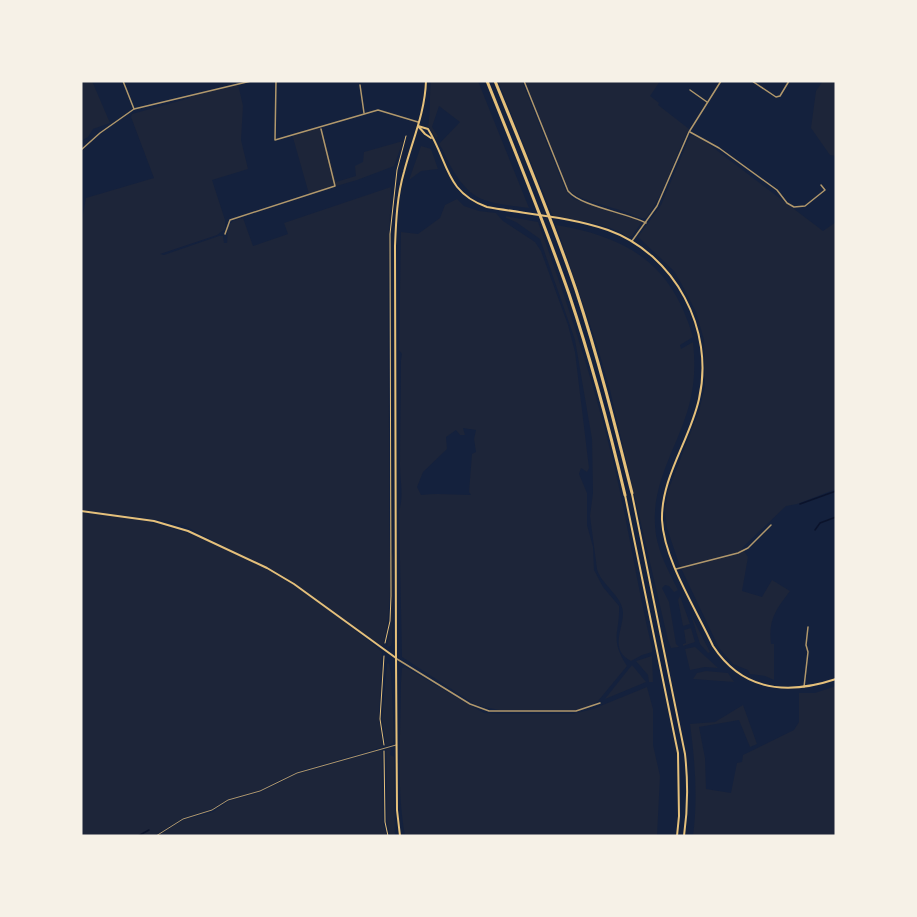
<svg xmlns="http://www.w3.org/2000/svg" width="917" height="917" viewBox="0 0 917 917" font-family="'Roboto Condensed',sans-serif">
	<style>
		.green { fill: #1d2539; fill-rule: evenodd }
		.lines { fill: none; stroke-linecap: round; stroke-linejoin: round }
		.stream { stroke: #0b132b; stroke-width: 1.5 }
		.path { stroke: #e5c07b; stroke-width: 1 }
		.service { stroke: #b1986c; stroke-width: 1 }
		.minor { stroke: #b1986c; stroke-width: 1.5 }
		.secondary { stroke: #e5c07b; stroke-width: 2 }
		.trunk { stroke: #e5c07b; stroke-width: 2 }
		.motorway { stroke: #e5c07b; stroke-width: 3 }
	</style>
	<rect width="100%" height="100%" fill="#14213d"/>
	<!-- green -->
	<g class="green">
		<path d="M81 81H92L110 123 93 129 88 137 81 141Z"/>
		<path d="M431 81H478L529 208C488 202 472 205 450 165 446 158 444 151 439 144L460 122 439 106 432 127 438 136 436 138 428 127C431 111 429 97 431 81Z"/>
		<path d="M498 81H522L565 189 573 199 635 217 642 222 632 236 628 237C606 222 578 221 553 217Z"/>
		<path d="M525 81H660L650 96 659 103 658 105 689 129C674 158 666 192 646 218 639 219 634 215 628 213 608 205 587 203 569 191Z"/>
		<path d="M823 81H836V156L830 155 811 128 816 91Z"/>
		<path d="M238 84 243 106 241 140 248 169 212 180 225 220V229L217 235 160 254 164 255 219 236H223L224 243H227L228 226 233 221 243 218 253 246 288 234 284 223 391 187C386 295 390 402 389 510 389 552 394 606 383 646L373 641 294 583 185 526 166 521 81 510V225L86 198 154 178 131 117 132 114 190 98 189 96Z"/>
		<path d="M321 126 336 182 356 176 355 166 363 162 364 152 403 141 394 166 357 180 309 194 292 134Z"/>
		<path d="M690 136H698L823 231 836 222V489L797 504 786 506 742 548 748 557 742 591 762 597 772 580 790 591C776 610 768 619 771 644H774V680L765 676 750 674 748 670 733 664 719 648 679 564 667 528 665 511 668 491 699 411 705 387 704 340 696 312 681 283 674 271 638 237 661 205Z"/>
		<path d="M421 146 431 149 438 169 421 171 409 180Z"/>
		<path d="M457 199 464 206 479 211 496 213 503 221 535 242 541 251 568 325 575 352 589 468 587 472 581 468 579 474 587 493V525L593 547 594 570 603 587 619 606C620 634 609 638 627 666L598 701 592 705 578 710H499L476 705 402 657 399 511C404 496 400 481 400 465 400 430 401 395 401 360L402 354 399 350 401 232 418 234 440 218 445 205ZM463 428 476 430 474 439 476 452 472 454 469 492 471 495C454 495 438 493 421 495L417 487 423 472 447 449 446 437 456 430 460 435H465Z"/>
		<path d="M506 216 538 222C567 301 593 380 613 461 628 523 637 586 652 648V652L642 655 631 661C609 650 623 630 623 613 623 596 601 585 597 569L590 516 593 493 592 439 575 340 540 239 516 222 506 218Z"/>
		<path d="M556 225C628 237 672 264 693 337L680 345 681 349 693 342C695 360 695 380 691 397 681 445 648 482 656 535 659 554 669 572 678 590L674 592 669 586 665 585 662 588 669 602 676 644 679 647 671 648 668 640 610 390 596 342Z"/>
		<path d="M81 513C156 515 228 544 291 583 319 600 345 623 372 643L382 652 379 718 383 747 296 772 258 791 228 799 212 809 183 818 154 836H81Z"/>
		<path d="M392 551 394 561 392 642 391 646 387 647 391 612Z"/>
		<path d="M680 596 690 624 683 626 678 600Z"/>
		<path d="M691 615 710 652 708 653 700 644Z"/>
		<path d="M691 628 695 642 683 646V644L686 643 684 630Z"/>
		<path d="M695 647 718 668 705 667 690 670 685 649Z"/>
		<path d="M652 656 653 682H649L648 675 636 661Z"/>
		<path d="M389 663 391 673 394 737 393 743 386 747 382 719 387 664Z"/>
		<path d="M632 665 646 682 605 699Z"/>
		<path d="M405 667 475 708 484 713 500 714H573L593 709 647 687 653 709V745L660 776 657 836H405C396 786 401 733 401 682L402 668Z"/>
		<path d="M706 671 728 673 734 682 693 679 697 673Z"/>
		<path d="M836 686V836H693C698 798 695 762 690 724L715 722 743 705 757 744 750 747 739 720 699 727 705 758 706 789 731 793 737 763 742 762 743 755 794 730 799 722V693H815Z"/>
		<path d="M391 748 390 755 394 757 395 836H390L387 822 386 749Z"/>
		<path d="M382 750 383 822 387 836H157L183 820 213 812 229 801 261 792 297 774Z"/>
	</g>
	<g class="lines">
		<!-- stream -->
		<g class="stream">
			<path d="M800 504 836 491"/>
			<path d="M815 530 820 523 836 517"/>
			<path d="M138 836 149 830"/>
		</g>
		<!-- path -->
		<g class="path">
			<path d="M385 643 390 621 391 596 390 234 397 170 406 136"/>
			<path d="M384 656 380 719 384 745"/>
			<path d="M384 751 385 822 388 836"/>
		</g>
		<!-- service -->
		<path class="service" d="M156 836 183 819 212 810 228 800 260 791 297 773 396 745"/>
		<!-- minor -->
		<g class="minor">
			<path d="M123 81 134 109"/>
			<path d="M276 81 275 140 378 110 418 122"/>
			<path d="M524 81 568 191C582 207 625 212 646 223"/>
			<path d="M752 81 776 97 780 96 789 81"/>
			<path d="M360 85 364 113"/>
			<path d="M690 90 707 102"/>
			<path d="M690 132 719 148 777 190 787 203 794 207 805 206 825 190 821 185"/>
			<path d="M81 150 100 133 134 109 251 81"/>
			<path d="M225 234 230 220 335 186 321 129"/>
			<path d="M632 241 657 206 689 132 721 81"/>
			<path d="M676 569 738 553 748 548 771 525"/>
			<path d="M397 659 470 704 489 711H576L600 703"/>
			<path d="M804 687 808 652 806 645 808 627"/>
		</g>
		<!-- secondary -->
		<g class="secondary">
			<path d="M418 126 428 129C449 163 445 192 487 207 526 214 571 217 608 230 675 254 715 330 699 399 690 440 661 477 662 520 664 560 696 609 713 646 743 692 788 695 836 679"/>
			<path d="M418 126 425 134 431 138"/>
			<path d="M81 511 154 521 188 531 267 568 294 584 396 658"/>
			<path d="M400 836 397 810 396 658 395 246C396 221 397 196 404 172 412 141 425 113 426 81"/>
		</g>
		<!-- trunk -->
		<g class="trunk">
			<path d="M632 494 685 754C688 781 688 808 684 836"/>
			<path d="M625 495 678 753 679 816 677 836"/>
		</g>
		<!-- motorway -->
		<g class="motorway">
			<path d="M487 81C515 151 544 222 569 294 591 360 609 427 625 495"/>
			<path d="M495 81C523 150 552 219 576 290 598 357 615 425 632 493"/>
		</g>
	</g>
	<!-- border -->
	<rect width="917" height="917" fill="none" stroke="#f6f1e7" stroke-width="165"/>
</svg>
